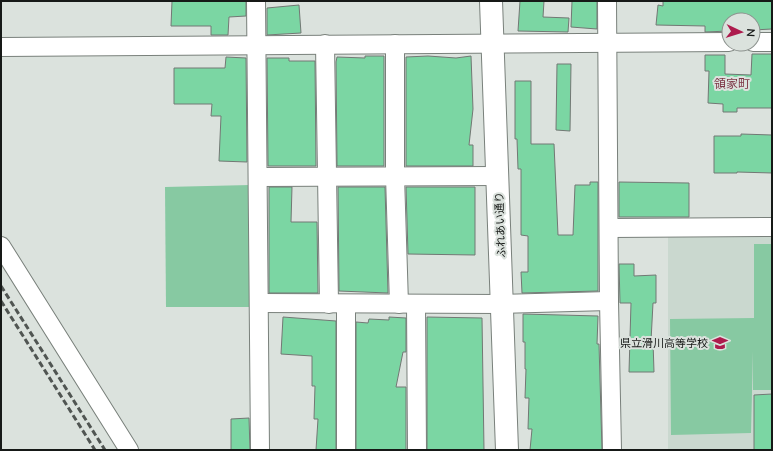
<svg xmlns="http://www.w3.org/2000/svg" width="773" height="451" viewBox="0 0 773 451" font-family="Mulish,'Noto Sans JP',sans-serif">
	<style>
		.built { fill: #cad8cf }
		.green { fill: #87c9a2 }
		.building { fill: #7bd6a3; stroke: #727874 }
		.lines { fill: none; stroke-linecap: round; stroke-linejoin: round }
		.minor-casing { stroke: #79807b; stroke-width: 20 }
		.tertiary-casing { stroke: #79807b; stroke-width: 24 }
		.minor { stroke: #fff; stroke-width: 18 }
		.tertiary { stroke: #fff; stroke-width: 22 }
		.rail { stroke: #505552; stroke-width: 3; stroke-dasharray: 6 3; stroke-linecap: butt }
		.labels { text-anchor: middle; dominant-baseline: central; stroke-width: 4; stroke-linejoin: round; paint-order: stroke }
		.street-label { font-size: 11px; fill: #161917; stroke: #dbe2dd }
		.poi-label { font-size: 11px; fill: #161917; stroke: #dbe2dd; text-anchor: end }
		.neighbourhood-label { font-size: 12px; fill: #7d3646; stroke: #dbe2dd }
	</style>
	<rect width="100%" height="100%" fill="#dbe2dd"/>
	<!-- built -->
	<path class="built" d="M772 235V450H668V236Z"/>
	<!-- green -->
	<g class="green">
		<path d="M250 185 252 307H166L165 187Z"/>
		<path d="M754 244H772V390H753V351L751 433 671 435 670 319 754 318Z"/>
	</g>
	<!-- building -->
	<g class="building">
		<path d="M172 1H246V16L229 17 228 35H211V26H171Z"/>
		<path d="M520 1H544L543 17 569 18 568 32 518 31Z"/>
		<path d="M572 1H597V29L571 27Z"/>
		<path d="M663 1H772V29L753 30V20H729V31L705 32V26L656 25 658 5 663 6Z"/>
		<path d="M299 5 301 33 267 35V8Z"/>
		<path d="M752 54H772V108H737V112H723V104L708 103 709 71H705V55H725V74L751 75Z"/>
		<path d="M365 56H384V166H337L336 62 337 57 365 58Z"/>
		<path d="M428 56 456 58 471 56 473 109 469 145H473V166H406V57Z"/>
		<path d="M226 57 246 58 247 162 219 161 221 116H211L212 104H174V68H225Z"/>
		<path d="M267 58H289V61H315L316 166H268Z"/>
		<path d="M557 64H571L570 131 556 130Z"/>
		<path d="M515 81H531V144H554L558 235H573L575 185H590V182H598V291L522 293 521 272H528V236L521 235V169H518L517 139H515Z"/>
		<path d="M741 134 772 135V173L737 172V173H714V136H741Z"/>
		<path d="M619 182 689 183V217H619Z"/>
		<path d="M269 187H292L291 222H317L318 293H269Z"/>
		<path d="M338 187H385L388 293 339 291Z"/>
		<path d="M406 187H475V255L408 254Z"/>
		<path d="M619 264H634V276L656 275V303H653L651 341H653L654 372H629L631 303H620Z"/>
		<path d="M523 314 598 316 597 344H599L602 450H530L532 429H528L529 398H525L526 369H525V342H523Z"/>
		<path d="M283 317 336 321V450H316L318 419H314L315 386H312V356L281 354Z"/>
		<path d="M389 317 406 318V352H403L396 387H406V450H356V322L368 323 369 319 389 320Z"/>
		<path d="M427 317 482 318 484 450H427Z"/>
		<path d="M772 394V450H754V395Z"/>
		<path d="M249 418 250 450H231V419Z"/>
	</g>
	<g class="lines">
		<defs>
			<g id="minor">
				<path d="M256 1 260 450"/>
				<path d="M607 1 609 301 612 450"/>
				<path d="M753 42H772"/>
				<path d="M325 44 329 304"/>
				<path d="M395 44V176L399 304"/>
				<path d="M1 47 729 42"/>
				<path d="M258 177 498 176"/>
				<path d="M610 228 772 227"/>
				<path d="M1 246 129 450"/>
				<path d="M259 303 502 304 609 301"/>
				<path d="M416 304 417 450"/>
				<path d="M346 450V304"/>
			</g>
			<path id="tertiary" d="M491 1 507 450"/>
		</defs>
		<!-- minor casing -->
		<use href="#minor" class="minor-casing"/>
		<!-- tertiary casing -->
		<use href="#tertiary" class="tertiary-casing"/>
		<!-- minor -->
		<use href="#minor" class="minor"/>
		<!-- tertiary -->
		<use href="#tertiary" class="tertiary"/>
		<!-- rail -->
		<g class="rail">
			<path d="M1 286 105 450"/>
			<path d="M1 301 95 450"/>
		</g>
	</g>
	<!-- icons -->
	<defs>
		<symbol id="school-bare" viewBox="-9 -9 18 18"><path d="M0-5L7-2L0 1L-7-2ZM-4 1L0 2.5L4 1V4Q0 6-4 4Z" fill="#ad1b4d" stroke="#dbe2dd" stroke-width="2.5" paint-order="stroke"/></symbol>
	</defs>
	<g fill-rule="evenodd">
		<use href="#school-bare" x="709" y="332" width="22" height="22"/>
	</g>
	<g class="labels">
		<!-- street labels -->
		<g class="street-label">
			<text transform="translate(500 225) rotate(-92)">ふれあい通り</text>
		</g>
		<!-- poi labels -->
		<g class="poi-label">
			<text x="708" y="343">県立滑川高等学校</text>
		</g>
		<!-- neighbourhood labels -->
		<g class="neighbourhood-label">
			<text x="732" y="83">領家町</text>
		</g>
	</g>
	<!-- border -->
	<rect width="773" height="451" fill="none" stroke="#161917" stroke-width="4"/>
	<!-- north arrow -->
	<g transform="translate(741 32) rotate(94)"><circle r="19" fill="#dbe2dd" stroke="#8c928e"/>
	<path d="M0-3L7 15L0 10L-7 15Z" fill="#ad1b4d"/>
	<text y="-6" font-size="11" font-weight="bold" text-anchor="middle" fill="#161917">N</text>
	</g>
</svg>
